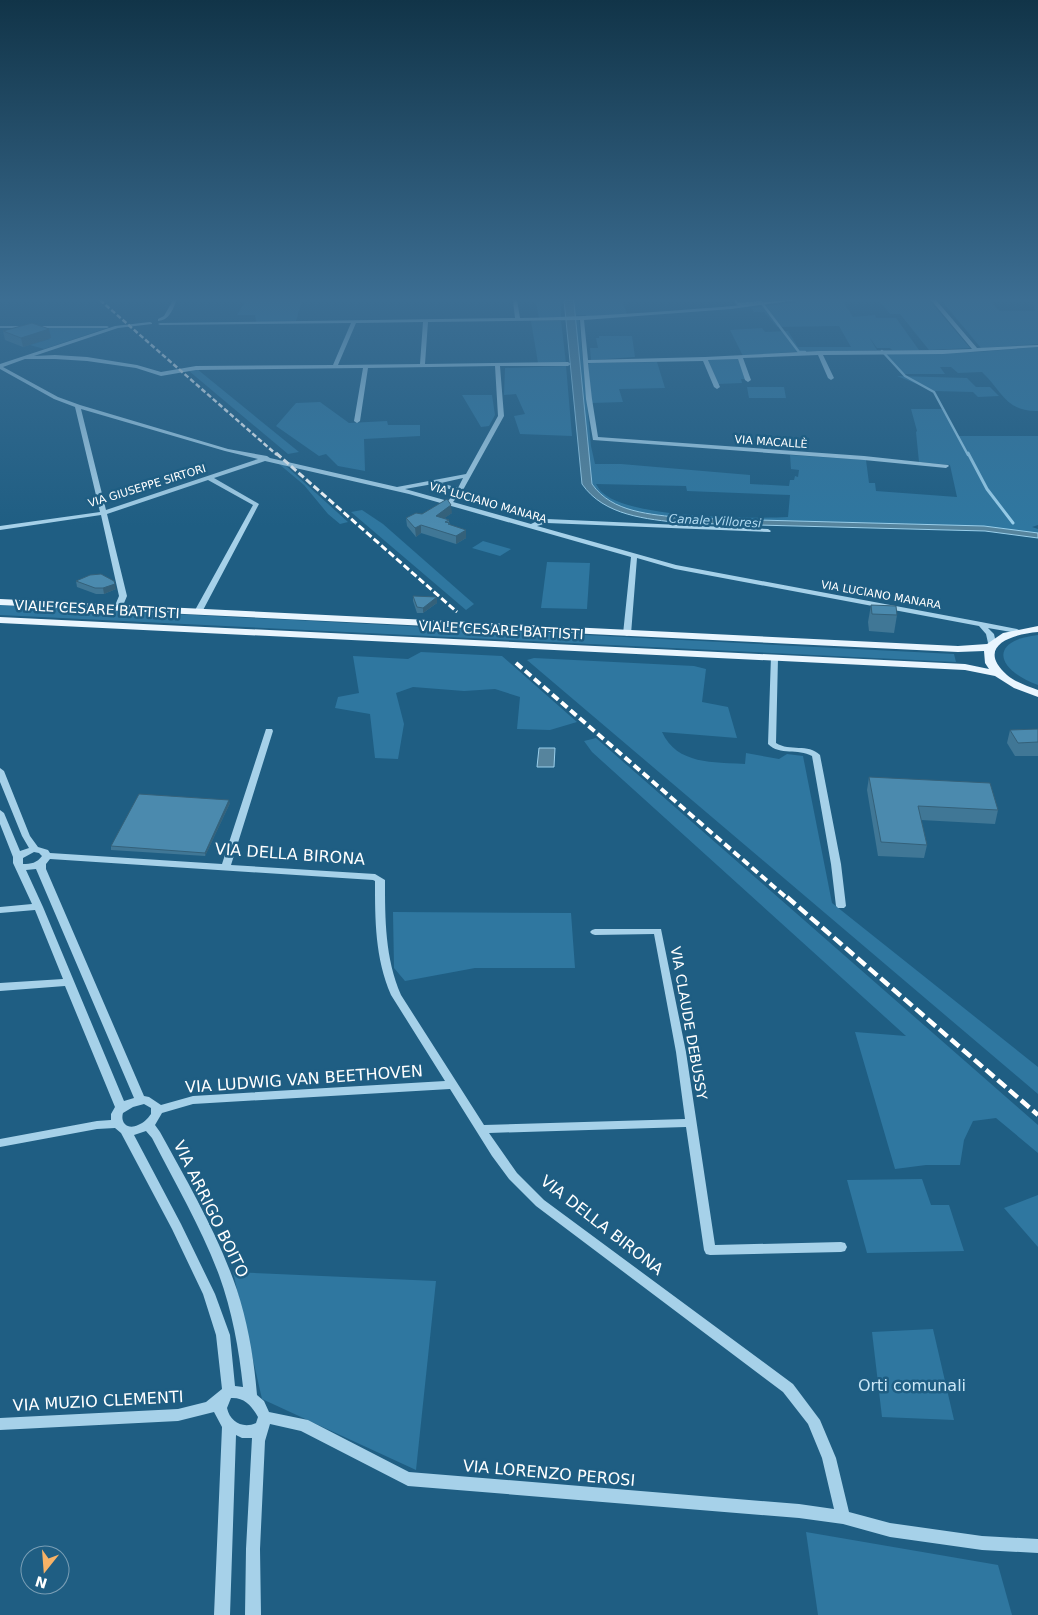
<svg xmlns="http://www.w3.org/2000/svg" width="1038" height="1615" viewBox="0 0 1038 1615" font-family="'DejaVu Sans',sans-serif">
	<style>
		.green { fill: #2f77a0; fill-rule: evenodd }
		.water { fill: #56849d; stroke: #9acfeb }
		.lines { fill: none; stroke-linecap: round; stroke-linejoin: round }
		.stream-far1 { stroke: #9acfeb; stroke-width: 2.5 }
		.stream { stroke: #9acfeb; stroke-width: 3 }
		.minor { fill: #a6d1e9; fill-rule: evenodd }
		.major { fill: #e9f5fe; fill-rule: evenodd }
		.rail-far3 { stroke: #fff; stroke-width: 2.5; stroke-dasharray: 5 2.5; stroke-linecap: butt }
		.rail-far2 { stroke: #fff; stroke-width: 3; stroke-dasharray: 7 3; stroke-linecap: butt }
		.rail-far1 { stroke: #fff; stroke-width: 4; stroke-dasharray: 8 4; stroke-linecap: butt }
		.rail { stroke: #fff; stroke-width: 4.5; stroke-dasharray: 11 4.5; stroke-linecap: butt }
		.wall { fill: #407796 }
		.shaded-wall { fill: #34617a }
		.building { fill: #4b8aae; stroke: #34617a }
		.labels { text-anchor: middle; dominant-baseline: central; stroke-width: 5; stroke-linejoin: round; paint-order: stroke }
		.far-street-label { font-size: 11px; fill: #fff; stroke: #1f5e83 }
		.far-water-label { font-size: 12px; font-style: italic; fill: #b1daf1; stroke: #1f5e83 }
		.street-label { font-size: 14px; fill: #fff; stroke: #1f5e83 }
		.near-street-label { font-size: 16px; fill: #fff; stroke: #1f5e83 }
		.near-park-label { font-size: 16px; fill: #cae7f7; stroke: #1f5e83 }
	</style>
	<rect width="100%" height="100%" fill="#1f5e83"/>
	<!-- green -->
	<g class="green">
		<path d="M246 300H302L296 321 256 322 255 315H237Z"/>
		<path d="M573 300H622L627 314 586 317V315H575Z"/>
		<path d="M813 300H842L853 317 875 315 876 318H896L919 350H892L890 348H877L869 337 877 350 790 352 743 356 730 330 762 328 765 332 788 331 798 347H851L839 326 777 327 764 312H754L751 308Z"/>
		<path d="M879 300H929L970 348 929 350 900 314H890Z"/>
		<path d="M941 300H989L1000 311H1035L1032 300H1038V344L981 348Z"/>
		<path d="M561 301V318H539L536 302Z"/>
		<path d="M575 320H579L591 446 595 464H621L750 475V484L789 486 790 480H794L795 476 798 477 799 470 791 469 790 455 866 460 869 483H875L876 491 957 497 950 465 919 462 916 432 917 431 911 409H943L958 436H1038V525L1032 527 1038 529V533L984 526 684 518C651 514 612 513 592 484ZM596 484 686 486 687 491 790 495 788 517C750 519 630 518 603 493 600 491 598 487 596 484Z"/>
		<path d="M531 321H561L566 363H538Z"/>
		<path d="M32 328H107L44 349 30 345 50 339 47 337 51 335Z"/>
		<path d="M599 336H632L635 357 591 360 590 348H598L596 338H599Z"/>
		<path d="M1038 347V411C1006 412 1002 391 982 372L958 373 951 367H940L945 374H902L883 353 978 352Z"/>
		<path d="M738 359 746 379H741L742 383 718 384 708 360Z"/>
		<path d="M657 362 665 388 619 389 623 402 592 403 588 364 591 363Z"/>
		<path d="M566 366 572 436 520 434 514 416 525 414 516 394 504 395 505 368Z"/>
		<path d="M197 369 299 452 288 454 189 371Z"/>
		<path d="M897 376 967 378 976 387H990L999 396 978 397 973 392 934 391Z"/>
		<path d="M747 387H784L786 398H749Z"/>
		<path d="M462 395H492L495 415 489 426 481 427Z"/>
		<path d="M320 402 349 423 387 421 388 425H420V436L364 439 365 471 338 466 326 454 319 456 276 426 296 403Z"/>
		<path d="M279 464 285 465 348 522 340 524 328 514 304 485Z"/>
		<path d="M362 510 383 524 474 604 466 610 351 512Z"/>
		<path d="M483 541 511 549 500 556 472 548Z"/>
		<path d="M547 562 590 563 587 609 541 608Z"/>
		<path d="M0 605 954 654 956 662 0 615Z"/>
		<path d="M1038 635V685C998 671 986 641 1038 635Z"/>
		<path d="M421 652 502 656 577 722 550 730 517 729 520 697 495 689 464 691 413 687 396 693 404 724 398 759 375 758 370 714 335 708 338 697 359 693 353 656 408 659Z"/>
		<path d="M534 658 694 666 706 669 702 702 728 707 737 738 662 732C677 765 714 762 745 764L746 753 779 759 787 754 803 756 832 903 1038 1067V1094L527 660Z"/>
		<path d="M596 738 1038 1125V1153L996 1118 973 1121 964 1140 960 1165H926L895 1169 855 1032 906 1036 592 752 584 741Z"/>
		<path d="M393 912 571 913 575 968H475L405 981 394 968Z"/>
		<path d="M922 1179 931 1205H949L964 1251 867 1253 847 1180Z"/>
		<path d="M1038 1195V1247L1004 1208Z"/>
		<path d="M233 1272 436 1281 416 1470 262 1399Z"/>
		<path d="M933 1329 954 1420 882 1417 872 1332Z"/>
		<path d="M806 1532 998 1565 1012 1615H818Z"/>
	</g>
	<!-- water -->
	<g class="water">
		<path d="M564 300H573L574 303 592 484C612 513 651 514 683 518L984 526 1038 533V538L985 531 682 523C647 519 604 516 582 484Z"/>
		<path d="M539 748H555L554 767H537Z"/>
	</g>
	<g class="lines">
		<!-- stream-far1 -->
		<g class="stream-far1">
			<path d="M735 300 738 304 761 302 799 352H805"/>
			<path d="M882 351 905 376 934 392 968 455"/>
		</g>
		<!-- stream -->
		<path class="stream" d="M968 453 987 489 1013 523"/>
		<!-- minor -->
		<g class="minor">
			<path d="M171 300H176V302C172 311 169 320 158 321V319L164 316 172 302Z"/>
			<path d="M513 300H517L520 318C588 317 655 312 722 307 748 305 772 300 798 300L731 309 584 320 588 360 705 357 819 351 943 350 972 349 931 300H936L977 348 1038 345V347L943 354 823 355 834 378 831 380 828 378 818 355 743 358 751 380 748 382 745 380 738 359 708 360 720 387 717 389 714 387 703 361 588 363 592 399 598 437 864 456 948 465 949 466 946 468 864 460 593 440 586 399 580 320 428 322 425 364 568 362 571 364 568 366H500L504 416 463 490 453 502 531 524 535 522 547 519 768 529 771 531 770 532 547 523 537 526 676 565 981 622 1017 629 1021 631 1017 633 988 628 994 634 996 643 992 645 988 643 986 634 979 626 675 569 637 558 631 634 627 636 623 634 631 557 409 494 265 461 214 478 259 504 201 614H198L194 612 253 505 208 480 107 514 127 596 122 608 118 610 114 608 119 596 101 515 0 530V526L100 512 75 407 54 399 0 369V364L115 326 150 322 152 323V324L118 328 34 356 55 355 87 357 137 365 161 372 196 366 333 365 351 323 160 325 158 324 160 323 515 318ZM423 322 420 364 338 365 356 323ZM55 359 87 361 136 368 161 376 196 370 363 368 354 421 357 423 360 421 368 368 495 366 498 416 466 474 397 487 270 458 267 456 228 449 80 405 58 397 3 367 25 359ZM81 409 225 451 258 459 106 510ZM463 478 458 488 441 483ZM433 484 456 491 448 501 405 489Z"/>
			<path d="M0 326H107L109 327 107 328H0Z"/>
			<path d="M771 656H774L778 658 776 743C790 752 808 743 820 755L841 864 846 906 844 908H838L836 906 831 864 812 756C798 748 780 756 768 744Z"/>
			<path d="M266 729H272L273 731 231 865 375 874 385 880C385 919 385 958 401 995L484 1125 685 1119 676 1052 654 934 595 935 592 934 590 932 592 930 595 929H661L686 1052 715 1245 841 1242 845 1243 847 1247 845 1251 841 1252 710 1255 706 1254 704 1250 686 1127 489 1133 517 1173 544 1200 793 1384 820 1420 836 1458 849 1512 890 1523 982 1536 1038 1539V1553L982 1550 890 1537 843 1524 799 1518 408 1486 301 1431 270 1424 265 1441 260 1549 261 1615H245L246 1549 252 1438H242L236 1435 230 1615H214L222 1427 214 1412 178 1421 0 1430V1418L178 1409 206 1402 222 1389 216 1335 203 1294 172 1229 121 1133 115 1128 97 1129 0 1147V1139L97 1121 111 1120V1114L115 1107 65 986 0 991V983L63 979 35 910 0 913V907L32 904 13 863V857L0 824V810L4 813 20 851 29 848 22 836 0 782V768L4 771 30 836 38 847 48 850 50 853 222 864ZM34 852 39 853 42 856C37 863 31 864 23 864V858ZM50 859 373 880 375 881C375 920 375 958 391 995L445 1081 193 1096 161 1105 149 1097 144 1096 46 869V864ZM36 869 134 1098 124 1101 43 907 26 870ZM450 1089 492 1156 509 1179 536 1206 783 1392 808 1424 822 1458 834 1509 799 1504 409 1472 308 1420 269 1412 264 1401 257 1395C254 1359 248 1324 237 1290 218 1234 188 1183 160 1132L155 1125 162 1113 193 1104ZM144 1104 151 1108V1114C148 1118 144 1123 138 1125 128 1130 120 1123 123 1113L133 1107ZM146 1131 152 1138C175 1183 201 1227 219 1275 232 1311 239 1349 243 1387L235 1386 230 1335 215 1294 181 1224 134 1135ZM231 1398C244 1397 252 1406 258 1417L256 1423C243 1429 230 1422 227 1408Z"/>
		</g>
		<!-- major -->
		<path class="major" d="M0 599 958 646 987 644 1003 633 1038 626V632C1012 634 975 646 1007 675 1015 682 1028 686 1038 690V697L1014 688 995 676 965 670 0 623V617L965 664 989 669 985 663 984 651 958 652 0 605Z"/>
		<!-- rail-far3 -->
		<path class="rail-far3" d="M100 300 277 455"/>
		<!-- rail-far2 -->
		<path class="rail-far2" d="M276 453 457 612"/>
		<!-- rail-far1 -->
		<path class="rail-far1" d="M516 663 788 899"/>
		<!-- rail -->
		<path class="rail" d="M787 897 1038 1115"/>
	</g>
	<!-- wall -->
	<g class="wall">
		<path d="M3 331 51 338 23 347 5 340Z"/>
		<path d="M452 513 444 518 449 520V523H450V525L466 530V538L456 544 421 533 416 537 407 526 406 518 422 514Z"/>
		<path d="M76 581 116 589 104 594H96L77 587Z"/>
		<path d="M413 596 437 603 423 613H417L413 601Z"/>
		<path d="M871 605 897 615 894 633 869 631 868 622Z"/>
		<path d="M1038 729V756H1015L1007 743 1010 730Z"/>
		<path d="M869 777 998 810 995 824 921 820 927 845 924 858 878 856 867 790Z"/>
		<path d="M230 803 205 856 111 850V846Z"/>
	</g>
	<!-- shaded-wall -->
	<g class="shaded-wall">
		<path d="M49 329 51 338 23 347 21 338Z"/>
		<path d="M451 505 452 513 436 524V516Z"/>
		<path d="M421 525V533L416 537 415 528Z"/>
		<path d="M466 530V538L456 544V536Z"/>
		<path d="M115 584 116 589 104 594 103 588Z"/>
		<path d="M437 597V603L423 613V608Z"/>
		<path d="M229 800 230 803 205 856V853Z"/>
	</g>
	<!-- building -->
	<g class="building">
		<path d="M32 323 49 329 21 338 3 331Z"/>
		<path d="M447 499 451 505 436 516 449 520 445 522 450 523 448 524 466 530 456 536 421 525 415 528 406 518 416 513 422 514Z"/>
		<path d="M101 574 114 581 115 584 103 588H95L76 581 90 575Z"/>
		<path d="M413 596 437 597 423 608 417 607Z"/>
		<path d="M871 605 896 606 897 615 872 614Z"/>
		<path d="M1038 729V742L1018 743 1010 730Z"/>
		<path d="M869 777 990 783 998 810 918 806 927 845 881 842Z"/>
		<path d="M139 794 229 800 205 853 111 846Z"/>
	</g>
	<!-- sky -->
	<linearGradient id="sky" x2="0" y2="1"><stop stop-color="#113448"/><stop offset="0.57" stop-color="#3c6e93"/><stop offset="1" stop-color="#3c6e93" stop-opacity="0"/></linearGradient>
	<rect width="1038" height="526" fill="url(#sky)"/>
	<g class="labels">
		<!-- far-street labels -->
		<g class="far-street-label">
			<text transform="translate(771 442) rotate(4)">VIA MACALLÈ</text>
			<text transform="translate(147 486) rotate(-17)">VIA GIUSEPPE SIRTORI</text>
			<text transform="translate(488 503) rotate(16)">VIA LUCIANO MANARA</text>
			<text transform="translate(881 595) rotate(10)">VIA LUCIANO MANARA</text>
		</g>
		<!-- far-water labels -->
		<g class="far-water-label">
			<text transform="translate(715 521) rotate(3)">Canale Villoresi</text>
		</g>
		<!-- street labels -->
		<g class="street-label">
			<text transform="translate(97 609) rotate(3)">VIALE CESARE BATTISTI</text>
			<text transform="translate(501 630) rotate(3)">VIALE CESARE BATTISTI</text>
			<text transform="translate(689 1023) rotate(80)">VIA CLAUDE DEBUSSY</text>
		</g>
		<!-- near-street labels -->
		<g class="near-street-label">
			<text transform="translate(290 854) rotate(4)">VIA DELLA BIRONA</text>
			<text transform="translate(304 1079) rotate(-4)">VIA LUDWIG VAN BEETHOVEN</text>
			<text transform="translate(211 1209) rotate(64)">VIA ARRIGO BOITO</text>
			<text transform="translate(602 1225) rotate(38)">VIA DELLA BIRONA</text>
			<text transform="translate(98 1401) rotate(-3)">VIA MUZIO CLEMENTI</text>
			<text transform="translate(549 1473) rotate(5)">VIA LORENZO PEROSI</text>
		</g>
		<!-- near-park labels -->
		<g class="near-park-label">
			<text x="912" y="1385">Orti comunali</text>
		</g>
	</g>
	<!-- north arrow -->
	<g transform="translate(45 1570) rotate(197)"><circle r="24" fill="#1f5e83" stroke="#799eb5"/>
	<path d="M0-4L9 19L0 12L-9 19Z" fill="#f7b266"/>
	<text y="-8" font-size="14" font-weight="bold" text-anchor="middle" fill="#ffffff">N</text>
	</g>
</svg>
